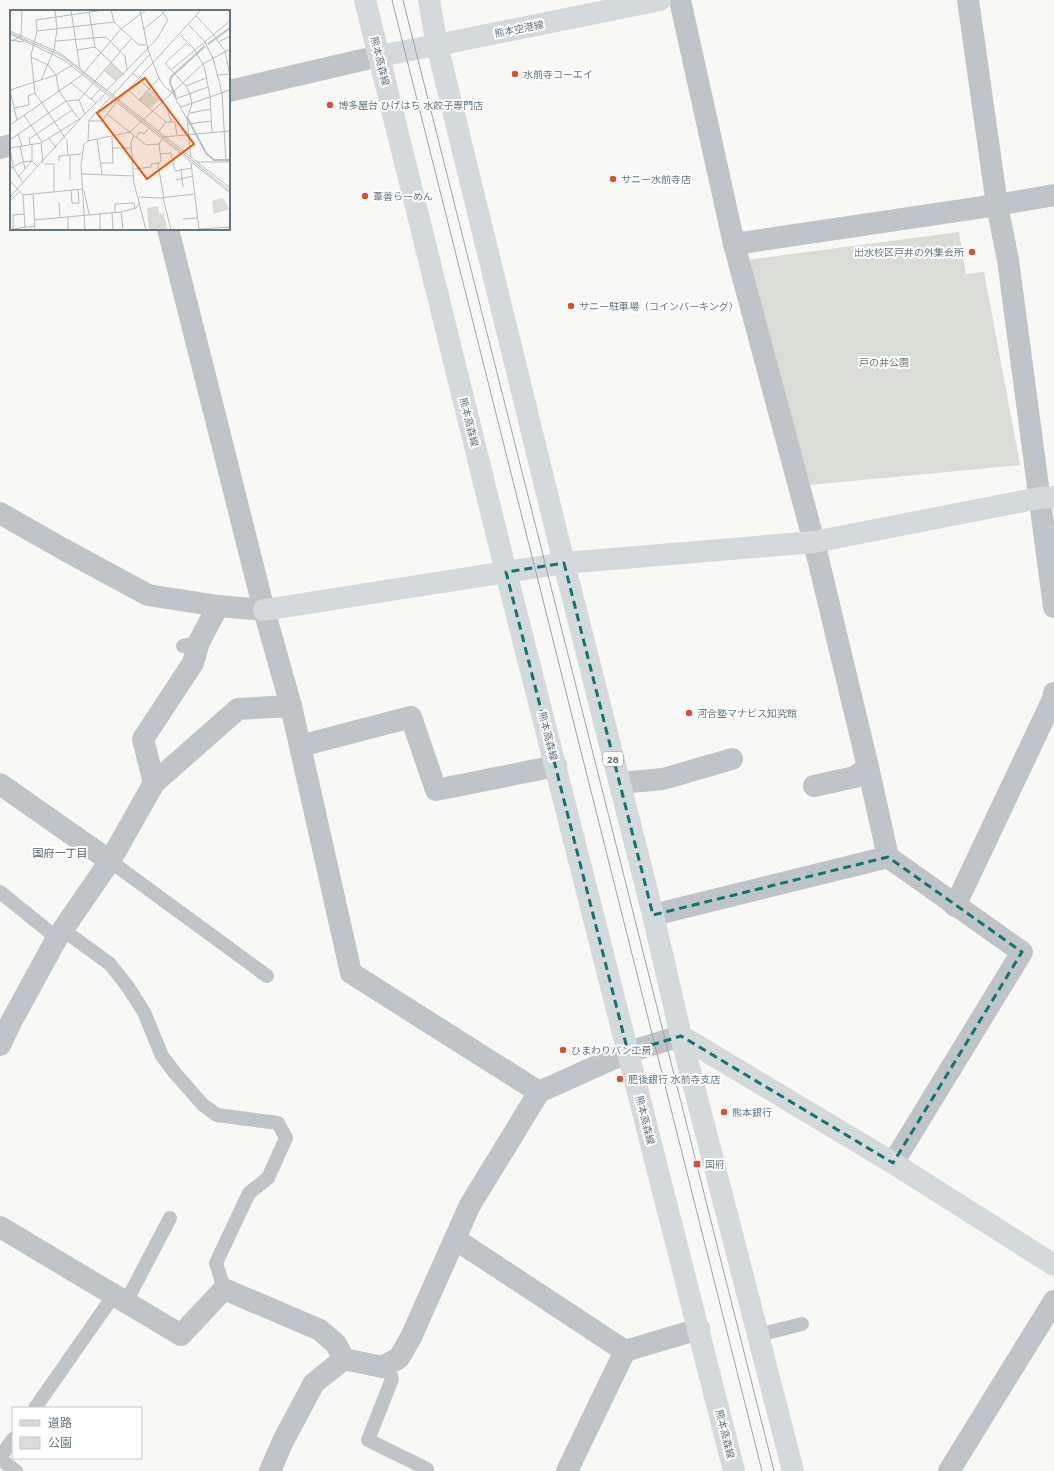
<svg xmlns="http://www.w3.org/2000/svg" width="1054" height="1471" viewBox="0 0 1054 1471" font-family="Montserrat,'Noto Sans JP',sans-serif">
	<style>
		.green { fill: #d9ddd5 }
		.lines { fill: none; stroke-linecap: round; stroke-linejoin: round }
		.lane { stroke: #bfc4c8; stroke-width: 14 }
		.street { stroke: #bfc4c8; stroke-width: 22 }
		.secondary { stroke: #d4d9dc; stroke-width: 22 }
		.primary { stroke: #d4d9dc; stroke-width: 22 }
		.tram { stroke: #9fa7ac; stroke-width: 1 }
		.marked { fill: none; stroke: #0f766e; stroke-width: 3; stroke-dasharray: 8 5; stroke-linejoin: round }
		.poi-dot { fill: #dd4e32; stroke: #fff; stroke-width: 1.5 }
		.labels { text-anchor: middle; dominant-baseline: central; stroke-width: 4; stroke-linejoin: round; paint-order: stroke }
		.shield { fill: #fff; stroke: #939fa6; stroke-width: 1 }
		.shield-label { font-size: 9px; font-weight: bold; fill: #657680 }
		.street-label { font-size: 10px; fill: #657680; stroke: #fff }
		.poi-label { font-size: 10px; fill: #657680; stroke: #fff; text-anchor: start }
		.park-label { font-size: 10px; fill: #687863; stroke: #fff }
		.neighbourhood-label { font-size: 11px; fill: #56636b; stroke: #fff }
		.inset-river { fill: none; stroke: #b7c5c8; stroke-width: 2 }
		.inset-road { fill: none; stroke: #b4bcc0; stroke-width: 1 }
		.view { fill: #e8590c; fill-opacity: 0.15; stroke: #e8590c; stroke-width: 2 }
		.inset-edge { fill: none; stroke: #657680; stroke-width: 2 }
	</style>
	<rect width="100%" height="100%" fill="#f8f8f6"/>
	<!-- green -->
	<path class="green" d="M959 232 966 274 984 272 1020 465 799 486 739 261Z"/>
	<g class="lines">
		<!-- lane -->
		<g class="lane">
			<path d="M183 646 199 642"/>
			<path d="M110 861 267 976"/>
			<path d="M0 892 57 938"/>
			<path d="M63 930 110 964 128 987 144 1012 162 1056 175 1073 203 1105 217 1115 278 1123 286 1138 268 1178 249 1193 216 1263 224 1289"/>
			<path d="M126 1302 170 1218"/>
			<path d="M758 1335 802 1324"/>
			<path d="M387 1364 392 1379 368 1440 427 1469"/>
			<path d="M35 1408 114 1295"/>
			<path d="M0 1457 13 1439"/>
			<path d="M0 1459 16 1471"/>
		</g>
		<!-- street -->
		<g class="street">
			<path d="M680 0 734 244"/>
			<path d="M968 0 997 205 1008 260 1054 607"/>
			<path d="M229 91 379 56"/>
			<path d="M0 148 11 145"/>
			<path d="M168 229 264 610 291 706 351 973 539 1092"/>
			<path d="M0 513 63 549 148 595 218 606 264 610"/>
			<path d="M300 746 411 717 436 790 556 766"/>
			<path d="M154 783 143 739 193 663 199 642 218 606"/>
			<path d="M620 783 663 779 732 759"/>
			<path d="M0 784 110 861"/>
			<path d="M814 786 855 777 868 767"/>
			<path d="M955 906 1053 699 1054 693"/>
			<path d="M653 915 888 857"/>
			<path d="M0 1045 11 1022 57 938 110 861 154 783 238 709 291 706"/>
			<path d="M893 1163 1022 952 888 857 868 767 814 542 734 244 997 205 1054 195"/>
			<path d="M0 1227 181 1335 224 1289 320 1330 336 1344 344 1359"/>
			<path d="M455 1239 625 1351 567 1471"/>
			<path d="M625 1351 699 1329"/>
			<path d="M270 1471 283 1441 314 1383 344 1359 382 1367 399 1358 411 1337 470 1205 539 1092 628 1052 681 1036"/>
			<path d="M949 1471 1054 1301"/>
		</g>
		<!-- secondary -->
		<g class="secondary">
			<path d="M379 56 437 45 660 0"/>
			<path d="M264 610 564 563 814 542 1039 498 1054 497"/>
			<path d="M681 1036 893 1163 1054 1265"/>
		</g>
		<!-- primary -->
		<g class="primary">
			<path d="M365 0 506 572 734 1471"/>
			<path d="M429 0 437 45 564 563 653 915 681 1036 793 1471"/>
		</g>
		<!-- tram -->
		<g class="tram">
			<path d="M392 0 762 1471"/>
			<path d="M403 0 774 1471"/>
		</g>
	</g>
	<!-- marked area -->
	<path class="marked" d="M564 563 653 915 888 857 1022 952 893 1163 681 1036 628 1052 506 572Z"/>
	<!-- markers -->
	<g class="poi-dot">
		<circle cx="515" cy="74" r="4"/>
		<circle cx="330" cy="105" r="4"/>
		<circle cx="613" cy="179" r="4"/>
		<circle cx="365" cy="196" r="4"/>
		<circle cx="972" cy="252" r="4"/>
		<circle cx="571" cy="306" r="4"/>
		<circle cx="689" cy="713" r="4"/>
		<circle cx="563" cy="1050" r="4"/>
		<circle cx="620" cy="1079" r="4"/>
		<circle cx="724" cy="1112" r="4"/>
		<rect x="693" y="1160" width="8" height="8" rx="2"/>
	</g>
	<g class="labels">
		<!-- shield labels -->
		<rect class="shield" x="603" y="752" width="20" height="14" rx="3"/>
		<g class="shield-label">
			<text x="613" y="759">28</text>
		</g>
		<!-- street labels -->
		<g class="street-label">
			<text transform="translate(519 29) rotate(-11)">熊本空港線</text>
			<text transform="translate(380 61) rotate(76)">熊本高森線</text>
			<text transform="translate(469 422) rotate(76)">熊本高森線</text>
			<text transform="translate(548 736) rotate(76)">熊本高森線</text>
			<text transform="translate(645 1120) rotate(76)">熊本高森線</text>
			<text transform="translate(725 1434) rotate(76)">熊本高森線</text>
		</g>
		<!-- poi labels -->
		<g class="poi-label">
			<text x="523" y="74">水前寺コーエイ</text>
			<text x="338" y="105">博多屋台 ひげはち 水餃子専門店</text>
			<text x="621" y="179">サニー水前寺店</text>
			<text x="373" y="196">葦善らーめん</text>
			<text x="964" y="252" text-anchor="end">出水校区戸井の外集会所</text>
			<text x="579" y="306">サニー駐車場（コインパーキング）</text>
			<text x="697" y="713">河合塾マナビス知究館</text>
			<text x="571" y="1050">ひまわりパン工房</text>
			<text x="628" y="1079">肥後銀行 水前寺支店</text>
			<text x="732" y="1112">熊本銀行</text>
			<text x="705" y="1164">国府</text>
		</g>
		<!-- park labels -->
		<g class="park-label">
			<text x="884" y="362">戸の井公園</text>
		</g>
		<!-- neighbourhood labels -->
		<g class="neighbourhood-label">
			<text x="60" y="853">国府一丁目</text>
		</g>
	</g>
	<!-- overview -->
	<g transform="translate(10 10)">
		<rect width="220" height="220" fill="#f8f8f6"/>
		<path d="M101 53 113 64 106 70 95 60ZM138 81 149 90 140 98 129 90ZM213 188 219 199 204 204 202 191ZM148 196 149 203 154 204 157 220H139L137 198Z" fill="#d9ddd5"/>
		<path class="inset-river" d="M198 34 220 18M166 87 160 73 161 67 195 36M177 107 196 143 204 150H220"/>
		<path class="inset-road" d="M61 0 70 59M101 0 104 12 129 35H136M130 0 138 40 149 68 155 77 162 82 177 109 181 148M79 2 85 37 114 65M186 6 203 24 215 41 220 66M179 15 194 31 203 48 212 83 216 152M134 19 157 0M0 21 50 43 220 178M27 21 104 12M0 23 52 46 220 181M0 24 54 50 220 183M170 25 184 39 194 56 200 86 202 122M0 30 14 32M2 31 11 26 12 0M46 31 96 27 115 46 117 60M209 32 220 26M67 40 85 37M21 47 38 55 46 65 49 81 68 108M162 59 220 11M94 60 107 71M123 63 157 97 161 112M207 65 220 64M149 68 129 90 156 112H165L167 125M31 70 44 40 47 19 45 0M61 73 86 93M176 76 196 68M97 80 146 30 158 10 151 0M118 80 129 90M103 85 140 44M81 89 90 79M165 89 198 77M69 90 75 104M108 91 191 0M171 97 220 80M4 98 19 95 18 86 25 83M180 103 201 99M97 104 106 93M14 105 32 132M177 109 182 93 180 84 176 76 155 53 178 32M7 110 0 80 46 65 62 55M79 111H92L97 104 136 135 149 134M178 114 202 111M0 115 72 65 111 19 136 0M148 122 156 112M8 124 12 136M124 125 121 133 124 173 136 220M126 127 130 122 134 124 138 119M39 128 46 138M56 129 25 83 21 45 27 21 26 10 94 0M87 129 92 164M0 130 56 91 69 90 121 29M57 130 58 145M78 131 79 110 100 88M31 133 33 153M20 135 19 129 62 100M10 136 15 159M0 137 3 157 13 173M0 138 31 133 71 108 95 84M102 138H122M150 144 161 143 165 161 182 158M49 151V146L71 144M187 152H220M91 153H103L102 127M181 153 189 220M35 154H44V181M0 159 12 152 22 151 28 157M125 159 141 157V154L149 153M171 160 173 177M72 164 124 166M8 167 22 151V134M60 170V145M166 170 183 166M0 171 13 185 73 179M61 180 62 193H69L68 180M74 180 79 204M23 184 25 220M13 185 15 217M0 187 71 108M129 187 150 188 185 184M153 188 161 220M154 188 148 155 151 151 149 134 153 127 220 121M0 191 9 182M49 193 50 208M102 202 103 220M105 202V194L124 193 125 199M111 202 113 220M90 203V220M173 209 187 208M24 210 111 202 126 198 130 192M3 219 25 216M189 219 220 217M3 220V205L14 204M58 220V207M75 220 71 155 74 134 78 131 120 122 193 54 220 39"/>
		<path class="view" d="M135 68 184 134 137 169 87 103Z"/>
		<rect width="220" height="220" class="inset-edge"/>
	</g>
	<!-- legend -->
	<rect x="12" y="1407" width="130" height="52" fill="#ffffff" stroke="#c1c8cc"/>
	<rect x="20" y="1420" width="20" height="6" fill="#d4d9dc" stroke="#c1c8cc"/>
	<text x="48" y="1427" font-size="12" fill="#657680">道路</text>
	<rect x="20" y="1437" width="20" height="12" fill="#d9ddd5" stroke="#c1c8cc"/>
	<text x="48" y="1447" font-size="12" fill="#657680">公園</text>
</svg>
